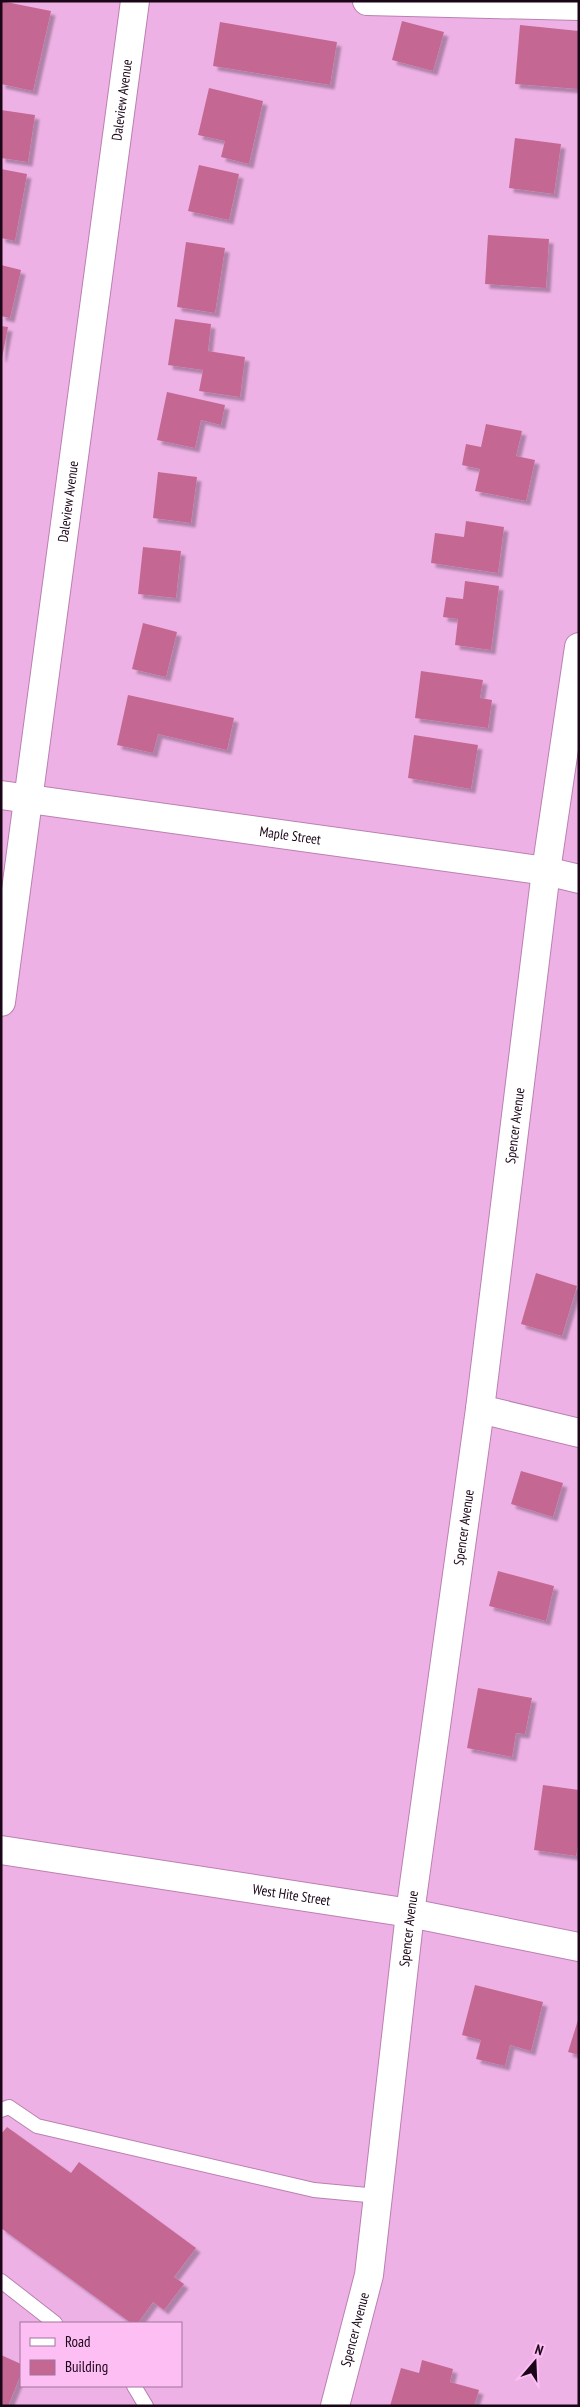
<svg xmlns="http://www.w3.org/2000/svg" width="580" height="2407" viewBox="0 0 580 2407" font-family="'PT Sans Narrow',sans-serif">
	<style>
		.building { fill: #c46893; filter: url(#shadow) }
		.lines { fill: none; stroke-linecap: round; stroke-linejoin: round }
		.lane-casing { stroke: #ba80b2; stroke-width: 16 }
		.street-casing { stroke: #ba80b2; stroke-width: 30 }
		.secondary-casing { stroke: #ba80b2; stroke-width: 30 }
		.lane { stroke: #fff; stroke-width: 14 }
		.street { stroke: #fff; stroke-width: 28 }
		.secondary { stroke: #fff; stroke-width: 28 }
		.labels { text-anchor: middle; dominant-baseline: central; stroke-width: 4; stroke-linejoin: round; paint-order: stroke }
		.street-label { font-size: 14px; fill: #1b0618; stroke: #fcbef3 }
	</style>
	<defs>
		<filter id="shadow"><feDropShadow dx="4.5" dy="4.5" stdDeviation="1" flood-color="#0004"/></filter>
	</defs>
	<rect width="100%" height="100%" fill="#eeb1e5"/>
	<!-- building -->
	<g class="building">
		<path d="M1 1 51 11 33 91 1 84Z"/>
		<path d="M402 21 444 32 433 71 392 60Z"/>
		<path d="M220 22 337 42 330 85 213 66Z"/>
		<path d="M520 25 579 31 578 89 515 84Z"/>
		<path d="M209 88 263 101 249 164 221 157 225 141 198 135Z"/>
		<path d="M1 110 35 115 28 162 1 158Z"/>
		<path d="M515 138 561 144 554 194 509 188Z"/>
		<path d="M199 165 239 174 229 220 188 211Z"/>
		<path d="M1 169 27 174 15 241 1 238Z"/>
		<path d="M488 235 549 239 546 288 485 284Z"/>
		<path d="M186 242 225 248 215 313 177 307Z"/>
		<path d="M1 265 21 270 10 318 1 316Z"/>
		<path d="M175 319 211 324 208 351 245 357 240 397 199 391 203 370 168 365Z"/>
		<path d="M1 326 8 327 2 358 1 357Z"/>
		<path d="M167 392 225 405 221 425 201 420 195 448 157 440Z"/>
		<path d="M486 424 522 431 516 456 535 460 526 501 475 491 480 469 462 465 466 444 481 447Z"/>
		<path d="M158 472 197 477 191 523 153 518Z"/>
		<path d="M466 521 504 527 498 573 431 563 435 533 464 537Z"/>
		<path d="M143 547 181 551 176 598 138 594Z"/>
		<path d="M465 581 499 586 491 650 455 645 458 619 443 617 446 597 463 599Z"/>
		<path d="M143 623 177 632 166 677 132 669Z"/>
		<path d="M421 671 483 680 480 698 492 700 488 728 415 718Z"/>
		<path d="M128 695 234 718 227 750 158 734 153 753 117 745Z"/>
		<path d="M414 735 478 745 471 789 408 778Z"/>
		<path d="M536 1273 577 1286 562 1336 521 1324Z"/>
		<path d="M521 1471 563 1483 553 1517 511 1504Z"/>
		<path d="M498 1571 554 1586 546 1621 489 1606Z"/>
		<path d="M478 1688 532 1698 525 1734 516 1733 512 1757 467 1748Z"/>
		<path d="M543 1785 579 1790V1840L576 1856 534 1850Z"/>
		<path d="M475 1985 543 2002 531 2051 510 2045 505 2066 476 2059 481 2040 462 2035Z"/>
		<path d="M578 2020H579V2055L568 2052Z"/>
		<path d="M7 2127 71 2173 79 2162 196 2248 174 2277 184 2284 164 2310 153 2302 138 2323H131L1 2228V2134Z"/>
		<path d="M1 2355 21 2364V2374L8 2406H1Z"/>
		<path d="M422 2360 453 2369 450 2382 479 2390 474 2406H390L401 2368 419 2373Z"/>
	</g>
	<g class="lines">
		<defs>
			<g id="lane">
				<path d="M1 2110 9 2107 37 2126 314 2190 378 2196"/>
				<path d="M1 2281 55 2323"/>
				<path d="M134 2386 146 2406"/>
			</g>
			<g id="street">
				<path d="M367 1 579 6"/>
				<path id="s1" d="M1 1002 135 1"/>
				<path d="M480 1409 579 1433"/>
				<path id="s2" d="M1 1850 410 1913 579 1947"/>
				<path id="s3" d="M335 2406 369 2275 410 1913 480 1409 546 871 579 647"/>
			</g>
			<g id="secondary">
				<path id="s4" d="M1 795 546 871 579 879"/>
			</g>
		</defs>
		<!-- lane casing -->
		<use href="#lane" class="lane-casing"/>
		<!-- street casing -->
		<use href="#street" class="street-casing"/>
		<!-- secondary casing -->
		<use href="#secondary" class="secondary-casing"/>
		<!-- lane -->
		<use href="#lane" class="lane"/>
		<!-- street -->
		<use href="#street" class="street"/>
		<!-- secondary -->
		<use href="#secondary" class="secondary"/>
	</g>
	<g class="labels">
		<!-- street labels -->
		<g class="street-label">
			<text stroke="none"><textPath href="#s1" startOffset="910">Daleview Avenue</textPath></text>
			<text stroke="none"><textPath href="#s1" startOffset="505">Daleview Avenue</textPath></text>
			<text stroke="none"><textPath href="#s4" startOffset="292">Maple Street</textPath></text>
			<text stroke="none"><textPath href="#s3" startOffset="1294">Spencer Avenue</textPath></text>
			<text stroke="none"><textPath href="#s3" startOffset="889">Spencer Avenue</textPath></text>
			<text stroke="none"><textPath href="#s2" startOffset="294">West Hite Street</textPath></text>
			<text stroke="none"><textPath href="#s3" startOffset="484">Spencer Avenue</textPath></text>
			<text stroke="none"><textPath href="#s3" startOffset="79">Spencer Avenue</textPath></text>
		</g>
	</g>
	<!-- border -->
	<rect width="580" height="2407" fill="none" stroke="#1b0618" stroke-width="5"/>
	<!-- legend -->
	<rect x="20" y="2322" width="162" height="65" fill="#fcbef3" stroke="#a2749b"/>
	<rect x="30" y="2338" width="25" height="8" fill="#ffffff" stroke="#a2749b"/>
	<text x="65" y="2347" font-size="15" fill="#1b0618">Road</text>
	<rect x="30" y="2360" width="25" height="15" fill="#c46893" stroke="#a2749b"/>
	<text x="65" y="2372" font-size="15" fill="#1b0618">Building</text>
	<!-- north arrow -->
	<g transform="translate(535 2362) rotate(19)" stroke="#fcbef3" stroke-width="4" paint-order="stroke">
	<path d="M0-4L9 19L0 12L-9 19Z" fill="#1b0618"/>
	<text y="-8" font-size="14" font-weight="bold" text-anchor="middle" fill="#1b0618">N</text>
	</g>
</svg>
